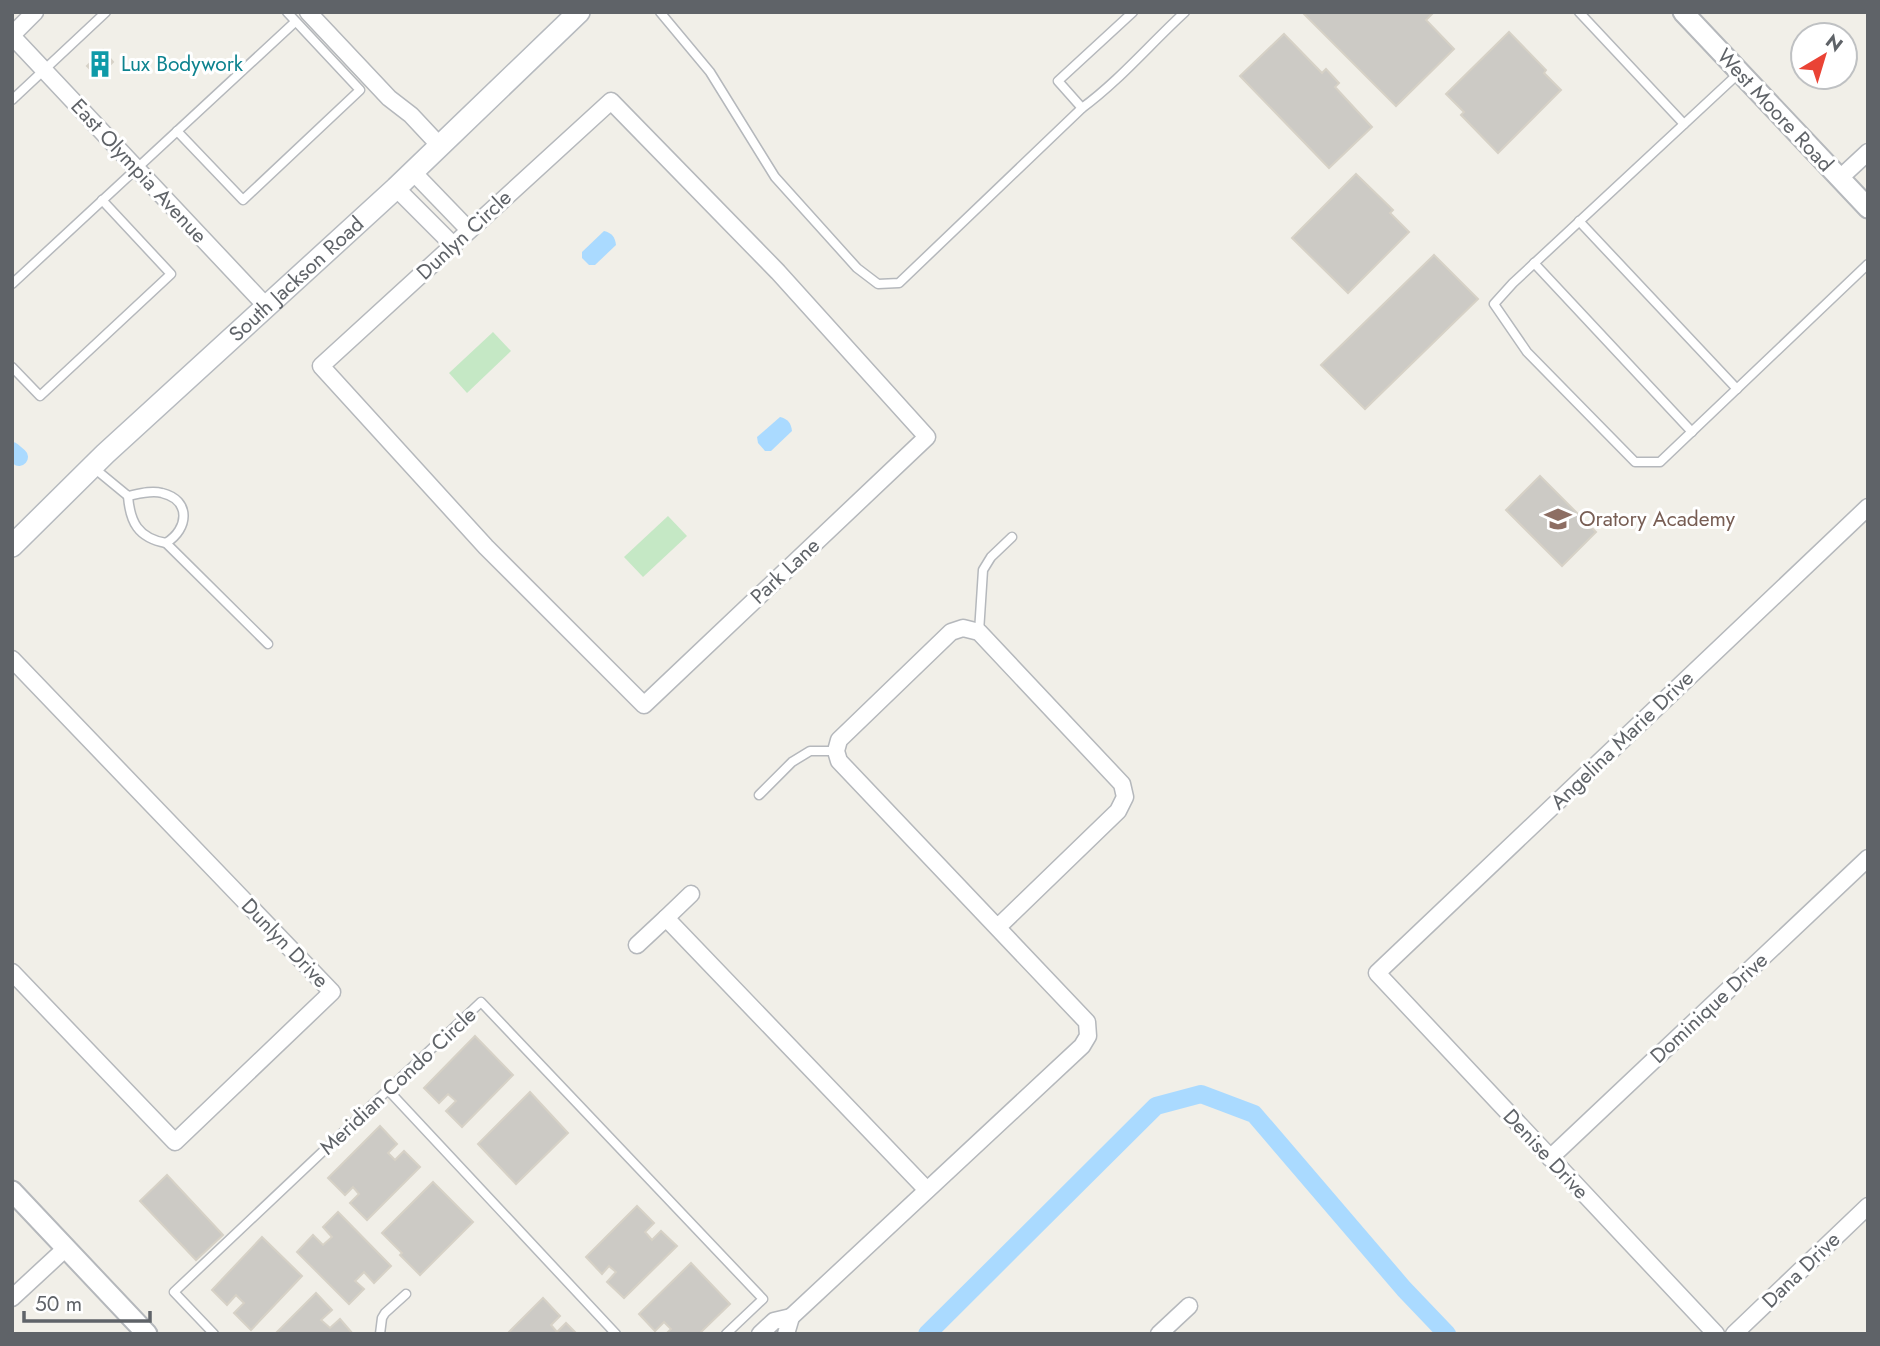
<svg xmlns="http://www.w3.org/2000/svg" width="1880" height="1346" viewBox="0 0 1880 1346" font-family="Jost,sans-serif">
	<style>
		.green { fill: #c5e8c5 }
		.water { fill: #aadaff }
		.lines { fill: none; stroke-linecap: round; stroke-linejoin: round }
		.canal { stroke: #aadaff; stroke-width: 18 }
		.building { fill: #cccac5; stroke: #d6d1c6; stroke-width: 2 }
		.service-casing { stroke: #b5b8bc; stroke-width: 11 }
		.minor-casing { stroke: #b5b8bc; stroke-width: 19 }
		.tertiary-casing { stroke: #b5b8bc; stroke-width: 23 }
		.secondary-casing { stroke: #b6babf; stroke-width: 24 }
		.service { stroke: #fff; stroke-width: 8 }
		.minor { stroke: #fff; stroke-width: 16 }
		.tertiary { stroke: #fff; stroke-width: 19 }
		.secondary { stroke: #fff; stroke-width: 21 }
		.labels { text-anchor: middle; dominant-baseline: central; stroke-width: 6; stroke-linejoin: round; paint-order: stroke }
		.culture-label { font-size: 21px; fill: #0d838f; stroke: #fff; text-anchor: start }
		.street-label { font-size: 21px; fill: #5f6368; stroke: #fff }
		.education-label { font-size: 21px; fill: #785e54; stroke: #fff; text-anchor: start }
	</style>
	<rect width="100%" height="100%" fill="#f1efe8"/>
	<!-- green -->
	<g class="green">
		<path d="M493 332 511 351 467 393 449 373Z"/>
		<path d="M668 516 687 536 643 577 624 557Z"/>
	</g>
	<!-- water -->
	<g class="water">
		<path d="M604 231C612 233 615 237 616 245L595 265H589L582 258V252Z"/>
		<path d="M780 417C788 419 791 423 792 431L771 451H765L758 443 757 437Z"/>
	</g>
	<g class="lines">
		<!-- canal -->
		<g class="canal">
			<path d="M12 451 19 457"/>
			<path d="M927 1334 1156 1106 1201 1094 1254 1114 1404 1289 1447 1334"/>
		</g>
	</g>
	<!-- building -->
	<g class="building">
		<path d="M1434 12 1426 20 1454 49 1396 106 1303 13Z"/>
		<path d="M1509 32 1546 70 1544 73 1561 90 1498 153 1461 115 1464 112 1446 94Z"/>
		<path d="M1284 34 1322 73 1326 69 1339 83 1335 87 1372 127 1329 168 1240 76Z"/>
		<path d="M103 50 113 62 98 77 87 66Z"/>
		<path d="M1356 174 1393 210 1390 213 1409 232 1348 293 1292 238Z"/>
		<path d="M1434 255 1478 299 1365 409 1321 365Z"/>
		<path d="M1540 476 1596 532 1562 566 1506 510Z"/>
		<path d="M475 1036 513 1075 462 1127 446 1111 456 1101 448 1094 439 1103 424 1088Z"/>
		<path d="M530 1092 568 1133 516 1184 478 1144Z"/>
		<path d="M380 1126 397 1144 388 1153 395 1160 404 1151 420 1167 367 1220 350 1203 359 1194 353 1187 345 1195 328 1178Z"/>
		<path d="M167 1175 223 1235 196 1260 140 1201Z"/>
		<path d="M433 1182 473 1222 420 1275 400 1255 402 1253 382 1233Z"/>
		<path d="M637 1206 654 1223 645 1232 652 1240 661 1231 677 1246 624 1298 607 1282 616 1272 609 1266 602 1274 586 1257Z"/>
		<path d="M338 1212 391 1266 374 1283 364 1272 355 1281 364 1289 349 1304 297 1252 313 1235 323 1245 332 1237 323 1227Z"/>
		<path d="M262 1237 302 1276 251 1330 234 1313 244 1303 236 1295 227 1305 212 1290Z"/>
		<path d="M691 1263 730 1304 699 1334H666L671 1329 664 1322 655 1331 639 1314Z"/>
		<path d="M316 1293 332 1310 321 1320 330 1328 340 1319 353 1334H275Z"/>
		<path d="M543 1298 560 1316 551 1325 557 1332 566 1323 577 1334H507Z"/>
	</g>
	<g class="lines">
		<defs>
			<g id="service">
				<path d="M660 12 710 72 775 177 857 268 878 284 899 283 1082 108C1120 80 1150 44 1185 12"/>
				<path d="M1579 12 1684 124"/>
				<path d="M1739 73 1513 283 1494 304 1527 352 1635 462H1660L1868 264"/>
				<path d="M12 100 106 12"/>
				<path d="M1082 108 1058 81 1133 12"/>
				<path d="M177 131 243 200 360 90 287 12"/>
				<path d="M1579 221 1737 389"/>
				<path d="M1534 263 1692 432"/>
				<path d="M12 284 295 22"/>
				<path d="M12 367 40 396 171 274 102 200"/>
				<path d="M94 468 128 496C138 494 151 490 162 493 191 500 189 529 166 543L268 644"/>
				<path d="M128 496C130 522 138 538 166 543"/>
				<path d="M979 632 983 570 991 557 1012 537"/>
				<path d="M759 795 792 762 810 751H836"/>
				<path d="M388 1090 616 1334"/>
				<path d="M214 1334 174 1292 481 1002 763 1299 726 1334"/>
				<path d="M380 1334 382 1318 385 1313 406 1294"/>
			</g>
			<g id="minor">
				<path d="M308 12 389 98 411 115 440 146"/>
				<path d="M12 35 35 12"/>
				<path d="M12 36 266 306"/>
				<path d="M611 101 778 272 927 437 644 705 486 547 321 366Z"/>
				<path d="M413 172 469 230"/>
				<path d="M1840 178 1868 152"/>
				<path d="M396 188 453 245"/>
				<path d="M12 659 332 992 175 1142 12 972"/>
				<path d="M666 918 691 894"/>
				<path d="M637 945 666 918 927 1190"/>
				<path d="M1550 1158 1868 858"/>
				<path d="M12 1298 66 1248"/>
				<path d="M791 1317 1082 1046 1088 1036 1087 1022 839 761 836 751 839 740 951 632 963 628 979 632 1122 784 1125 797 1118 811 998 927"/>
				<path d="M760 1334 774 1321 791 1317 786 1334"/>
				<path d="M1159 1334 1189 1306"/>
				<path d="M1716 1334 1377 973 1868 507"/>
				<path d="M1734 1334 1868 1206"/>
			</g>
			<g id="tertiary">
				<path d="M1683 12 1868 208"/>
				<path d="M12 1191 147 1334"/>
			</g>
			<g id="secondary">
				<path id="s1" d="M12 546 105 454 396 188 579 12"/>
			</g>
		</defs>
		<!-- service casing -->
		<use href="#service" class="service-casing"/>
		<!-- minor casing -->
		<use href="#minor" class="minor-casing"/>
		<!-- tertiary casing -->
		<use href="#tertiary" class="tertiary-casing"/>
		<!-- secondary casing -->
		<use href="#secondary" class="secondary-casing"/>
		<!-- service -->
		<use href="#service" class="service"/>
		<!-- minor -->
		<use href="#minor" class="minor"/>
		<!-- tertiary -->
		<use href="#tertiary" class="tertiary"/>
		<!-- secondary -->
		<use href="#secondary" class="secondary"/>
	</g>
	<!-- icons -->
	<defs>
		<symbol id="building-bare" viewBox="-9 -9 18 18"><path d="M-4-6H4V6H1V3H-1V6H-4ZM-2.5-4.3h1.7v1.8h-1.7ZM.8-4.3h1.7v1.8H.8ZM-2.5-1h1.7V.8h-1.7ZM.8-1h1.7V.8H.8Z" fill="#0f9aa8" stroke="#fff" stroke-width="2.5" paint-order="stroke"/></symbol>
		<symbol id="school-bare" viewBox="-9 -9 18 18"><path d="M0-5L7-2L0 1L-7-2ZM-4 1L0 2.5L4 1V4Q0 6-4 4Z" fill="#8d6e63" stroke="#fff" stroke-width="2.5" paint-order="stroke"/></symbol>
	</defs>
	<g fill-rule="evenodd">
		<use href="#building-bare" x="81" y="45" width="38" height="38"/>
		<use href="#school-bare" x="1539" y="500" width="38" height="38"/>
	</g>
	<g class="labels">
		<!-- culture labels -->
		<g class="culture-label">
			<text x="121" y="64">Lux Bodywork</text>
		</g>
		<!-- street labels -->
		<g class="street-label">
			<text transform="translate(1775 110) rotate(47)">West Moore Road</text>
			<text transform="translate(139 171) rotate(47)">East Olympia Avenue</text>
			<text transform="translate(464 235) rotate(-43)">Dunlyn Circle</text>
			<text stroke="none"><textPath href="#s1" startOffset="390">South Jackson Road</textPath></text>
			<text transform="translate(785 571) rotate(-43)">Park Lane</text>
			<text transform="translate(1622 740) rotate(-44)">Angelina Marie Drive</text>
			<text transform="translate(285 943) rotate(46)">Dunlyn Drive</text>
			<text transform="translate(1709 1008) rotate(-43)">Dominique Drive</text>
			<text transform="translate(398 1081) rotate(-43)">Meridian Condo Circle</text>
			<text transform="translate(1546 1154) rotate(47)">Denise Drive</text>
			<text transform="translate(1801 1270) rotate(-44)">Dana Drive</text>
		</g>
		<!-- education labels -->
		<g class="education-label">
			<text x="1579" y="519">Oratory Academy</text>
		</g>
	</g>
	<!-- border -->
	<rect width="1880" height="1346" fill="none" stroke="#5f6368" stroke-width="28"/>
	<!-- north arrow -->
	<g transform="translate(1824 56) rotate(38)"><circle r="33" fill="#ffffff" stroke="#bfc1c3" stroke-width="2"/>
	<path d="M0-5L12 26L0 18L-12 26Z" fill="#ea4335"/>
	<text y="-10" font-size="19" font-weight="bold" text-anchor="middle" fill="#5f6368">N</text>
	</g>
	<!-- scale -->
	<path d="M24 1311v10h126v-10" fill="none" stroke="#5f6368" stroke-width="3.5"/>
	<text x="35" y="1311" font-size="21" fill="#5f6368" stroke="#ffffff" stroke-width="5" paint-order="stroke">50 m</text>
</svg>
